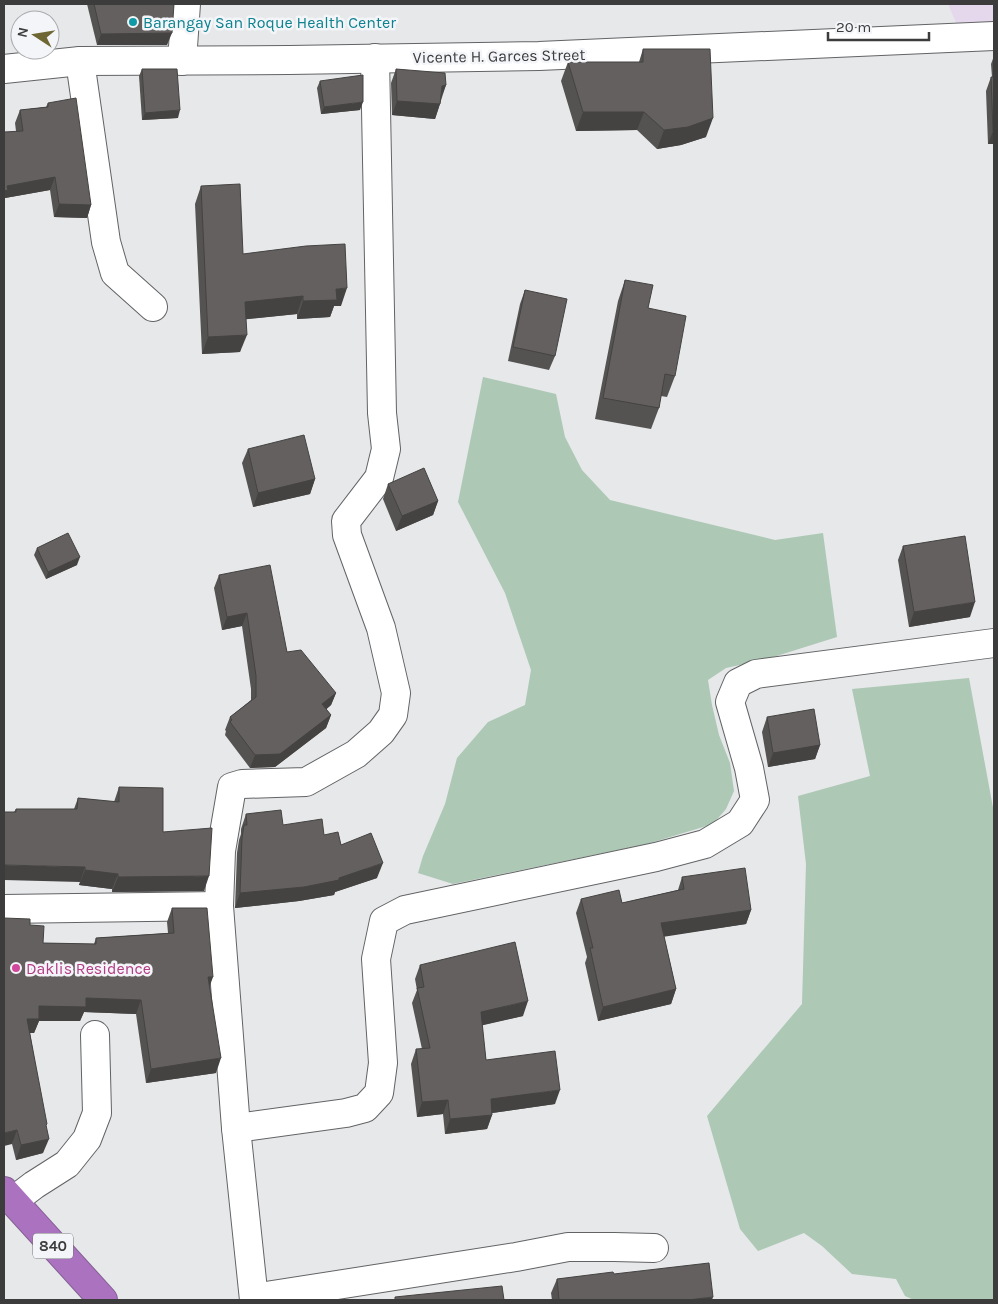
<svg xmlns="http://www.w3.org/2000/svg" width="998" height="1304" viewBox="0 0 998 1304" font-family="Karla,sans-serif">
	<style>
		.education { fill: #e6d8ec }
		.green { fill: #adc8b4 }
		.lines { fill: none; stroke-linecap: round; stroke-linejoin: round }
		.minor-casing { stroke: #626365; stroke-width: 30 }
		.highway-casing { stroke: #845f92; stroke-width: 30 }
		.minor { stroke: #fff; stroke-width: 28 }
		.highway { stroke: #ab72c0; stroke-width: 28 }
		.wall { fill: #555352 }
		.shaded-wall { fill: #454342 }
		.building { fill: #63605f; stroke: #454342 }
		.culture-dot { fill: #0f9aa8; stroke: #f4f5f8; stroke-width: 2 }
		.hotel-dot { fill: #d1479c; stroke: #f4f5f8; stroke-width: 2 }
		.labels { text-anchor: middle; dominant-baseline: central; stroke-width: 5; stroke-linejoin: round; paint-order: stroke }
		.shield { fill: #f4f5f8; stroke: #737475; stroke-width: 1 }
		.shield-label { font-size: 15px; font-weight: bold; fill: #3c3c3d }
		.culture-label { font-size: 16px; fill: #0d838f; stroke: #f4f5f8; text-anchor: start }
		.street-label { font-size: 16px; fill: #3c3c3d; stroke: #f4f5f8 }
		.hotel-label { font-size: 16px; fill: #b23c85; stroke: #f4f5f8; text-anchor: start }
	</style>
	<rect width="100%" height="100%" fill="#e6e8ea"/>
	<!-- education -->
	<path class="education" d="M948 4H994V22L957 25Z"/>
	<!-- green -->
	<g class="green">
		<path d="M483 377 556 394 565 437 582 470 610 500 775 540 823 533 837 637 767 659 726 668 708 680 712 705 719 735 730 763 734 791 726 809 713 824 647 844 453 884 418 873 423 856 445 804 457 758 488 722 525 705 531 670 505 593 458 502Z"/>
		<path d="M969 678 994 813V1300H914L905 1296 896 1279 852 1274 822 1246 804 1233 758 1251 740 1229 707 1116 802 1004 806 864 798 796 870 776 852 689Z"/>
	</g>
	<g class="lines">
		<defs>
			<g id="minor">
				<path d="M80 61 106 242 115 273 153 307"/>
				<path d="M182 61 186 4"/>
				<path d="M4 69 80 61 289 60 539 56 994 36"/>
				<path d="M4 909 219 906"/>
				<path d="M236 1128 346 1113 365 1108 379 1093 383 1063 376 959 384 921 405 910 656 857 705 844 740 823 755 800 749 768 730 702 738 683 756 674 994 643"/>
				<path d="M13 1201 34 1185 67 1164 87 1139 97 1113 95 1035"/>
				<path d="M254 1298 516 1257 568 1247H614L654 1248"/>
				<path d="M254 1300 236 1128 219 906 221 851 232 787 242 784 306 782 356 754 381 732 393 715 396 693 381 628 347 535 346 521 379 478 386 449 382 413 375 58"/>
			</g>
			<path id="highway" d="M4 1191 103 1300"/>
		</defs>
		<!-- minor casing -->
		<use href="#minor" class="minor-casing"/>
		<!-- highway casing -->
		<use href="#highway" class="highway-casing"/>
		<!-- minor -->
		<use href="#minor" class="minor"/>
		<!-- highway -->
		<use href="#highway" class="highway"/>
	</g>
	<!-- wall -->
	<g class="wall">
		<path d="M87 4H174L167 45H97Z"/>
		<path d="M643 49 706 137 681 145 657 149 637 130 576 131 561 81 568 62H639Z"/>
		<path d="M994 56V144H988L986 91 991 77H992L991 64Z"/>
		<path d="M142 69 178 118 142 120 139 76Z"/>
		<path d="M396 69 446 85 435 119 392 115 391 83Z"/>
		<path d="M320 81 360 110 321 114 317 88Z"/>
		<path d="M48 103 91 205 87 218 54 217 50 190 5 198 16 131 15 123 20 110 46 107Z"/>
		<path d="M201 186 243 254 341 306H334L330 317 297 319V314L246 319 240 352 202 354 195 204Z"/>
		<path d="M625 280 648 308 675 376 667 397 661 396 659 408 651 429 595 419 618 301Z"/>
		<path d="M525 290 555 356 549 370 508 361 520 304Z"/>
		<path d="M248 449 315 479 310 494 253 507 242 463Z"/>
		<path d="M388 484 438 501 433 515 396 531 383 499Z"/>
		<path d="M903 546 970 617 909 627 898 560Z"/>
		<path d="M37 548 77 565 46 579 34 555Z"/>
		<path d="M219 575 287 652 336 693 331 705 326 709 331 715 326 728 275 767 250 768 225 735 226 731 225 730 230 717 251 700V689L242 626 222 630 214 588Z"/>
		<path d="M767 717 820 745 815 759 768 767 762 732Z"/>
		<path d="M119 787 163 832 204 891 112 892V889L79 885 80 882 14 812 16 809H74L78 798 114 802Z"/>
		<path d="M246 814 283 825 324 835 341 845 377 878 335 892 334 895 299 901 235 908 237 853 239 840 241 834V829Z"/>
		<path d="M682 877 751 910 746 924 664 936 676 989 671 1004 598 1021 585 963 587 957 576 913 581 899 622 903 678 890Z"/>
		<path d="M172 908 210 985 216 1073 146 1083 136 1014 84 1012 80 1021H39L34 1033H30L46 1127 43 1153 16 1160 12 1144 30 925 43 943 94 944 96 938 168 933 167 922Z"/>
		<path d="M420 965 523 1016 482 1025 486 1060 555 1104 492 1113V1115L487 1129 445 1134 443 1114 417 1117 411 1064 416 1049H422L412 1003 417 990 415 979Z"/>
		<path d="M614 1274 712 1300H552L551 1293 557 1279Z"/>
	</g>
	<!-- shaded-wall -->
	<g class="shaded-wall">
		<path d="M172 33 167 45H97L101 34Z"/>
		<path d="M446 85 440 100 442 86Z"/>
		<path d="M397 101 440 104 435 119 392 115Z"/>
		<path d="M363 102 360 110 321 114 324 107Z"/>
		<path d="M180 110 178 118 142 120 145 113Z"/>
		<path d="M583 112H644L637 130 576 131Z"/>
		<path d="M713 118 706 137 681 145 657 149 664 130Z"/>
		<path d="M993 131H994V144H988Z"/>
		<path d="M55 177 50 190 5 198 4 201V191L7 186Z"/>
		<path d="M59 204 91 205 87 218 54 217Z"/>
		<path d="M347 288 341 306H334L330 317 297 319 303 301 336 289Z"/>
		<path d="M303 296 297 314 239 320 245 302Z"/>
		<path d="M247 335 240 352 202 354 208 337Z"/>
		<path d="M315 479 310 494 253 507 258 493Z"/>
		<path d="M438 501 433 515 396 531 402 516Z"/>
		<path d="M80 557 77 565 46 579 48 572Z"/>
		<path d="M975 602 970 617 909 627 914 612Z"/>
		<path d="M247 613 242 626 222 630 227 617Z"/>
		<path d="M336 693 331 705 318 717 322 704Z"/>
		<path d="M331 715 326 728 275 767 250 768 255 755Z"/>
		<path d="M820 745 815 759 768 767 773 753Z"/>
		<path d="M383 863 377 878 335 892 334 895 299 901 235 908 240 893 339 878Z"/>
		<path d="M4 865 85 867 80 882 4 880Z"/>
		<path d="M85 870 118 874 112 889 79 885Z"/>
		<path d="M209 876 204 891 112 892 118 877Z"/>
		<path d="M751 910 746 924 656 938 661 923Z"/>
		<path d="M208 977H213L208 991Z"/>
		<path d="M676 989 671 1004 598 1021 603 1007Z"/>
		<path d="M86 998 141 1000 136 1014 84 1012 80 1021H39L34 1033H22L27 1019 39 1006Z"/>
		<path d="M528 1001 523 1016 475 1027 481 1012Z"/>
		<path d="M221 1058 216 1073 146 1083 151 1069Z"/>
		<path d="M560 1090 555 1104 485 1114 491 1099Z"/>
		<path d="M448 1100 443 1114 417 1117 422 1102Z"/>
		<path d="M492 1115 487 1129 445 1134 450 1119Z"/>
		<path d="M17 1130 12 1144 4 1146V1133Z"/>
		<path d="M49 1139 43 1153 16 1160 21 1145Z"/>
		<path d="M713 1297 712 1300H688Z"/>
	</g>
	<!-- building -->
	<g class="building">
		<path d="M94 4H174L172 33 101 34Z"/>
		<path d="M643 49H710L713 118 688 127 664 130 644 112H583L568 62H643Z"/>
		<path d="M142 69H177L180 110 145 113Z"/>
		<path d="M396 69 445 73 446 85 442 86 440 104 397 101Z"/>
		<path d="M363 75V102L324 107 320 81Z"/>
		<path d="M991 77H994V131H993Z"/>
		<path d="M76 98 91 205 59 204 55 177 7 186 8 190 4 191V132L23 131 20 110 48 107V103Z"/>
		<path d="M240 184 243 254 306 246 345 244 347 288 336 289 337 300 303 301V296L245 302 247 335 208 337 201 186Z"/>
		<path d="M625 280 653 285 648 308 686 316 675 376 665 374 659 408 603 398Z"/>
		<path d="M525 290 567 299 555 356 513 347Z"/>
		<path d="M304 435 315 479 258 493 248 449Z"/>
		<path d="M424 468 438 501 402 516 388 484Z"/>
		<path d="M68 533 80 557 48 572 37 548Z"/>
		<path d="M965 536 975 602 914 612 903 546Z"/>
		<path d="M270 565 287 652 301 650 336 693 322 704 331 715 280 754 255 755 230 722 232 720 230 717 256 697V676L247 613 227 617 219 575Z"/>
		<path d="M814 709 820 745 773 753 767 717Z"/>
		<path d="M119 787 163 788V832L212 828 209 876 118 877V874L85 870V867L4 865V812H16V809H77L78 798 119 802Z"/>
		<path d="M281 810 283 825 322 819 324 835 338 832 341 845 371 833 383 863 339 878V880L304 887 240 893 242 838 244 825H247L246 814Z"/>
		<path d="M745 868 751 910 661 923 676 989 603 1007 590 948H593L581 899 619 890 622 903 684 889 682 877Z"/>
		<path d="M172 908H207L213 977H208L221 1058 151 1069 141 1000 86 998V1007L39 1006V1019H27L47 1124 46 1125 49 1139 21 1145 17 1130 4 1133V918L30 919V925L44 926 43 943 96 944V938L174 933Z"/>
		<path d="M515 942 528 1001 481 1012 486 1060 555 1051 560 1090 491 1099 492 1115 450 1119 448 1100 422 1102 416 1049 430 1048 417 988 424 987 420 965Z"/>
		<path d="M709 1263 713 1297 688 1300H559L557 1279 613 1272 614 1274Z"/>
		<path d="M502 1286 504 1300H395V1297Z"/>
	</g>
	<!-- markers -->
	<circle class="culture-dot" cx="133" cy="22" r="5"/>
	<circle class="hotel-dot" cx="16" cy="968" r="5"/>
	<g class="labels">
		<!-- shield labels -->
		<rect class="shield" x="33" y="1233.5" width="40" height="25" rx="4"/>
		<g class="shield-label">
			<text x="53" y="1246">840</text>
		</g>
		<!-- culture labels -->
		<g class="culture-label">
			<text x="143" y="22">Barangay San Roque Health Center</text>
		</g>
		<!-- street labels -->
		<g class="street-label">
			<text transform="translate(499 56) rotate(-1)">Vicente H. Garces Street</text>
		</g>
		<!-- hotel labels -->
		<g class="hotel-label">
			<text x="26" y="968">Daklis Residence</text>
		</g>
	</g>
	<!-- border -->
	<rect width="998" height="1304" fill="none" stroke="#3c3c3d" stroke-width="10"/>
	<!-- north arrow -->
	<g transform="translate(35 35) rotate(282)"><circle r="24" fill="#f4f5f8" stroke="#aaabad"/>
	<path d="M0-4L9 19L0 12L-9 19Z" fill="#6e6734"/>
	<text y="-8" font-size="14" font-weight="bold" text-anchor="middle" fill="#3c3c3d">N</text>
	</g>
	<!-- scale -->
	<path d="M828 32v8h101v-8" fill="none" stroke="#3c3c3d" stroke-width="2.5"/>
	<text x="836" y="32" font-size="15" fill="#3c3c3d" stroke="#f4f5f8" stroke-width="4" paint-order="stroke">20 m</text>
</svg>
